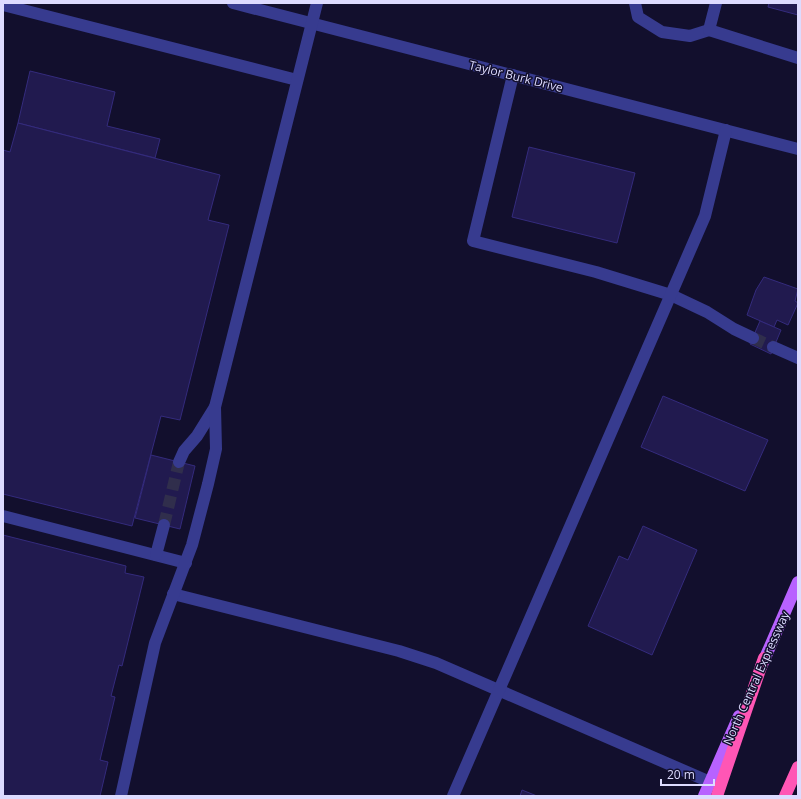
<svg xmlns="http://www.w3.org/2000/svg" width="801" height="799" viewBox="0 0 801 799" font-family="'Open Sans',sans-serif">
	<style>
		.building { fill: #211a4f; stroke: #342b7d }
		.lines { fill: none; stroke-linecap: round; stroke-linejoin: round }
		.minor-tunnel { stroke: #302e4c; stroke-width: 12; stroke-dasharray: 12 6; stroke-linecap: butt }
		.minor { stroke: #373b8f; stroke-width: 12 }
		.major { stroke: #b862ff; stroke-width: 12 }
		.highway { stroke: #ff56b5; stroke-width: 12 }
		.labels { text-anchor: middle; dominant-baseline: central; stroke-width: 3; stroke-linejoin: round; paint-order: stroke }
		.street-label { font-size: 12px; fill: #dddbff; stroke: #120f2d }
	</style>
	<rect width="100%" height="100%" fill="#120f2d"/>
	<!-- building -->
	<g class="building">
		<path d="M769 3H798V15L768 7Z"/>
		<path d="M30 71 115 92 107 126 160 139 155 158 18 123Z"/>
		<path d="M18 123 220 175 208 220 229 225 180 420 161 416 132 526 3 494V150L10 152Z"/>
		<path d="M529 147 635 173 617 243 512 217Z"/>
		<path d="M764 277 798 289 795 301 798 303 788 325 777 320 774 327 747 315 756 290Z"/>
		<path d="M760 321 781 330 771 354 750 344Z"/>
		<path d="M663 396 768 440 745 491 641 447Z"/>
		<path d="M151 455 195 466 180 529 135 518Z"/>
		<path d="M643 526 697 550 652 655 588 626 619 556 628 560Z"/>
		<path d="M3 535 126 566 125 573 144 577 122 666 119 665 111 696 115 697 100 760 108 762 100 796H3Z"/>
		<path d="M522 790 537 796H520Z"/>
	</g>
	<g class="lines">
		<!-- minor-tunnel -->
		<g class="minor-tunnel">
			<path d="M753 338 773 347"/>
			<path d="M164 525 179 462"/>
		</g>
		<!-- minor -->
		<g class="minor">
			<path d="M233 3 798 149"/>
			<path d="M635 3 638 17 662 32 690 36 709 30"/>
			<path d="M716 3 709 30 798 58"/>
			<path d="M3 5 297 80"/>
			<path d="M513 75 473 241 596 272 671 295 707 312 734 329 753 338"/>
			<path d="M773 347 798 358"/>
			<path d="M179 462 184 451 197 436 215 407"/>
			<path d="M3 516 186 563"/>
			<path d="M156 555 164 525"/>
			<path d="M173 594 399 651 436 663 710 782"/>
			<path d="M121 796 155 643 192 545 208 484 216 449 215 407 317 3"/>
			<path d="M453 796 705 216 726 130"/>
		</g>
		<!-- major -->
		<g class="major">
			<path d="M761 667 798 582"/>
			<path d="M704 796 739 716"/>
		</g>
		<!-- highway -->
		<g class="highway">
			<path d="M717 796 764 658"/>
			<path d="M785 796 798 767"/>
		</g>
	</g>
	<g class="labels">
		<!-- street labels -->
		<g class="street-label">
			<text transform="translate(516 76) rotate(14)">Taylor Burk Drive</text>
			<text transform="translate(756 678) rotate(-66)">North Central Expressway</text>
		</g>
	</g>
	<!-- border -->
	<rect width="801" height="799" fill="none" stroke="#dddbff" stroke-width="8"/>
	<!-- scale -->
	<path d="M661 779v6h53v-6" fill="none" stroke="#dddbff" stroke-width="2"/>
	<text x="667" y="779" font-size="12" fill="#dddbff" stroke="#120f2d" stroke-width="3" paint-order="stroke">20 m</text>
</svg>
